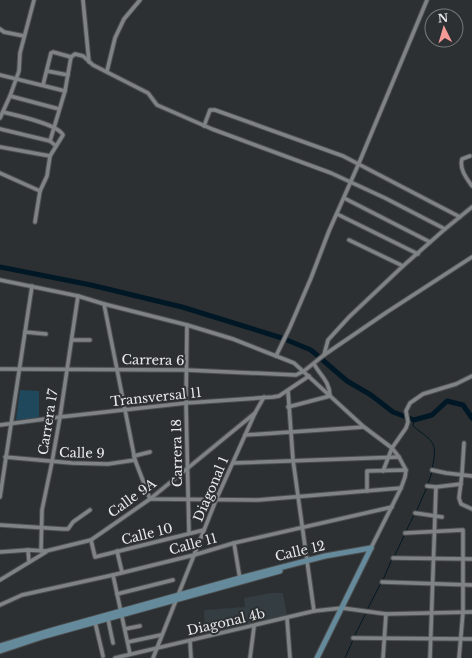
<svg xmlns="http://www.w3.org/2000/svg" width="472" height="658" viewBox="0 0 472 658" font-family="'Libre Baskerville',serif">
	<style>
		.built { fill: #343d41 }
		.green { fill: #1f485d }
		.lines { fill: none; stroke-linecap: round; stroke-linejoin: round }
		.stream { stroke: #001825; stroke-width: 1 }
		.river { stroke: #001825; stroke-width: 5 }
		.street-casing { stroke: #4c4e50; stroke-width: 5.5 }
		.secondary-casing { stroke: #4c4e50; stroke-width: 7 }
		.street { stroke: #7f8385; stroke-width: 3.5 }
		.secondary { stroke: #648a9b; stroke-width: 5 }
		.labels { text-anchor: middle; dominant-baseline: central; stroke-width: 4; stroke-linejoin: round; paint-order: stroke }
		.street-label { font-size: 13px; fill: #e7e9ea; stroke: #2d3032 }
	</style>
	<rect width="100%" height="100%" fill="#2d3032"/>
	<!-- built -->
	<path class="built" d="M271 593H283L287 616 237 629 205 634 204 610 245 607 244 598Z"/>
	<!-- green -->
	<path class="green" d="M20 390 39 391V418L16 420Z"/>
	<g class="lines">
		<!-- stream -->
		<g class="stream">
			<path d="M414 420 413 426C434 443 438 441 432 469"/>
			<path d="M428 484 432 472"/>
			<path d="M416 512 427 487"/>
			<path d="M406 531 414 515"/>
			<path d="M394 557 405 534"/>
			<path d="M383 580 392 559"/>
			<path d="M367 610 381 583"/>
			<path d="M354 637 366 613"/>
			<path d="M345 658 353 640"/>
		</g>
		<!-- river -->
		<path class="river" d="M0 267 91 285 182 307 282 338 311 350 347 381 371 395 393 412 414 420 432 415 447 401 463 405 472 418"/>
		<defs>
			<g id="street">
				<path d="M83 0 89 62"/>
				<path d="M0 29 4 32 24 36"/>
				<path d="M47 71 68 75"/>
				<path d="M107 71 115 38 124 19 140 0"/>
				<path d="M0 75 65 91"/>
				<path d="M43 85 51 53 53 52 71 57 75 54 83 56 93 65 148 93 157 105 212 129 331 173 385 198 445 229"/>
				<path d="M10 96 59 109"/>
				<path d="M3 112C15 115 58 124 63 135L50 156 47 176 40 191 35 222"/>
				<path d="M0 118 10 96 19 71 20 53 34 0"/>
				<path d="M204 126 210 110H215L343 156 460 217"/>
				<path d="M0 129 50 141 56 146"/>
				<path d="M50 141 65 91 71 57"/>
				<path d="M0 147 50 156"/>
				<path d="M470 156 462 159C459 169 467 179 472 186"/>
				<path d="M0 173 40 191"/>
				<path d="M344 198 430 242"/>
				<path d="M337 214 418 254"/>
				<path d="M349 240 403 266"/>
				<path d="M0 280 78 296 104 304 187 325 233 339 294 363 364 427 392 448 399 457 406 470 405 477 401 488 371 548"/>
				<path d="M104 304 135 460 150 499 258 500 401 488"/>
				<path d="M187 325 186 403 189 533"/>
				<path d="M25 332 46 334"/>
				<path d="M72 340H90"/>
				<path d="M324 355 328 340 349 317 403 266 445 229 472 207"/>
				<path d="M276 356 290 327 311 278 329 231 359 163 427 0"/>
				<path d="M0 369 186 370 296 375 304 371 324 355 387 312 472 257"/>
				<path d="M288 391 293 460 314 611"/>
				<path d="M288 407 330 396C330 382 320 375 314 364"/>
				<path d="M0 425 60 417 186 403 273 397 279 396 309 376"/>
				<path d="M245 435 364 427"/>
				<path d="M464 443 462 474 459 498 461 504 472 509"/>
				<path d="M134 456 150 452"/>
				<path d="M5 457 72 463 108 464 135 460"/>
				<path d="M233 463 399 457"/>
				<path d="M432 470 446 473 472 476"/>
				<path d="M383 471 392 448 406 428 408 422 406 411 410 403 423 394 456 384 472 376"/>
				<path d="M427 486 436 487 430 658"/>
				<path d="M436 487 461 484"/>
				<path d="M367 491V471L406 470"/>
				<path d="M0 497 32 286"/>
				<path d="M415 513 442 517"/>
				<path d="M0 525 63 529H68L73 522 90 510"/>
				<path d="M405 533 463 530V612L459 658"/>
				<path d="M91 540 95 557 204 530"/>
				<path d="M234 543 240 579"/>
				<path d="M28 550 29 562"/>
				<path d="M41 551 42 510 52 462 60 417 78 296"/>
				<path d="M117 551 122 572"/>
				<path d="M0 552 28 550 46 551 91 540 150 499 255 413"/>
				<path d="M393 558 472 559"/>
				<path d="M113 575 130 654"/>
				<path d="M0 580 46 552"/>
				<path d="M382 582 472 585"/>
				<path d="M117 594 173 580"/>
				<path d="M0 605 22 595 113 575 194 555 234 543 392 507"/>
				<path d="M287 618 290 658"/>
				<path d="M108 619 113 643"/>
				<path d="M95 622 103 656"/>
				<path d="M125 629 140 626"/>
				<path d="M353 638 472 639"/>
				<path d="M190 641 191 658"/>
				<path d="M128 642 161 635"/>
				<path d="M115 658 314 611 342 608 386 614 472 612"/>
				<path d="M153 658 216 500 255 413 264 397"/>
				<path d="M250 658 254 627"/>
				<path d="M383 658 386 614"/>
			</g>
			<g id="secondary">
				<path d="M0 646 53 630 240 578 325 556 371 548"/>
				<path d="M0 651 45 636 280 571"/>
				<path d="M317 658 371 548"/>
			</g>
		</defs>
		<!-- street casing -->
		<use href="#street" class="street-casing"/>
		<!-- secondary casing -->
		<use href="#secondary" class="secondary-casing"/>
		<!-- street -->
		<use href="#street" class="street"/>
		<!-- secondary -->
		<use href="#secondary" class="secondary"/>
	</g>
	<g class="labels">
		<!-- street labels -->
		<g class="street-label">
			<text transform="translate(153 360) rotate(1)">Carrera 6</text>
			<text transform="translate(156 397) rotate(-6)">Transversal 11</text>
			<text transform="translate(48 422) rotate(-81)">Carrera 17</text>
			<text transform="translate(82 453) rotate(1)">Calle 9</text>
			<text transform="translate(177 453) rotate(-91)">Carrera 18</text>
			<text transform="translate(211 489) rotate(-67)">Diagonal 1</text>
			<text transform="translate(132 498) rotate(-36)">Calle 9A</text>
			<text transform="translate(147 534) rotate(-14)">Calle 10</text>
			<text transform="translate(193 544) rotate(-15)">Calle 11</text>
			<text transform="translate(300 551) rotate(-13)">Calle 12</text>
			<text transform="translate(226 622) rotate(-13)">Diagonal 4b</text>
		</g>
	</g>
	<!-- north arrow -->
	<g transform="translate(444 28) rotate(355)"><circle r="19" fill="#2d3032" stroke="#777a7c"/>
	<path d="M0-3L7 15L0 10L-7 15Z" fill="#f59b97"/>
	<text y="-6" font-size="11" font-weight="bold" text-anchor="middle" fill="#e7e9ea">N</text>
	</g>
</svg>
